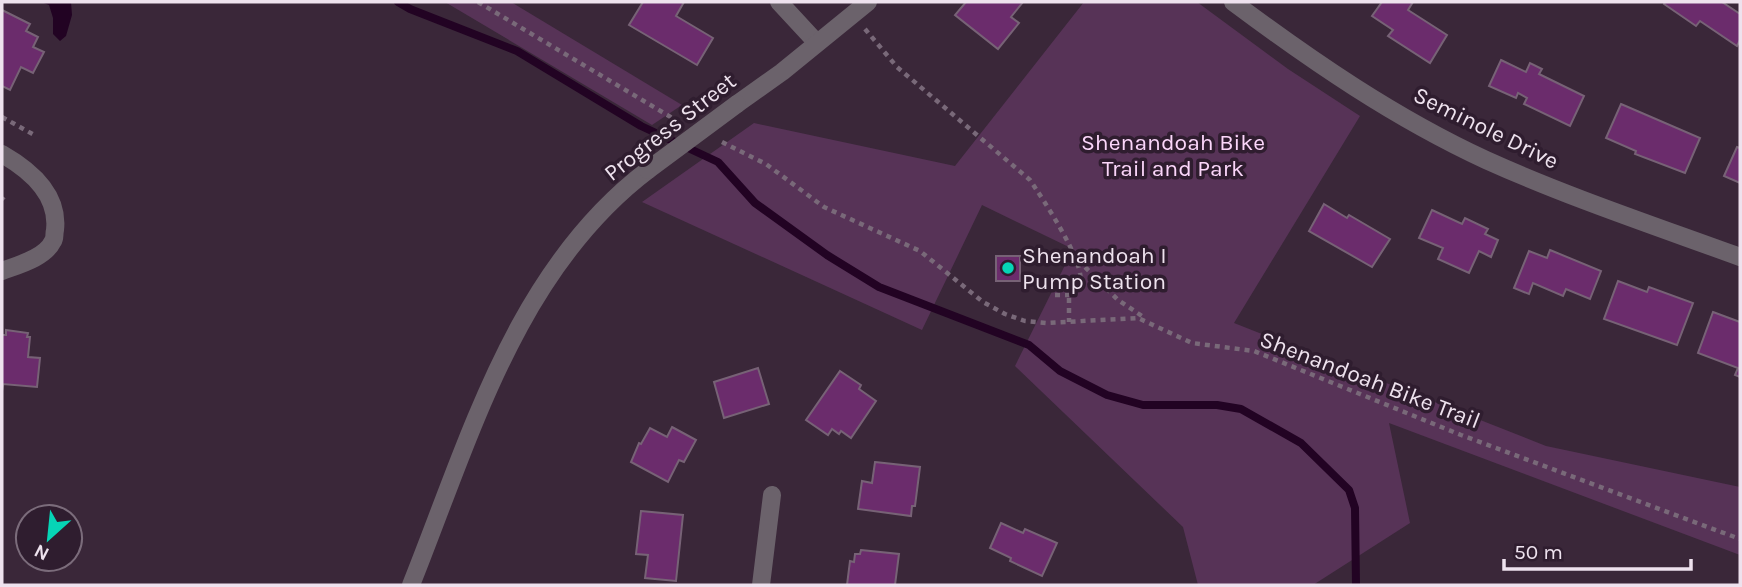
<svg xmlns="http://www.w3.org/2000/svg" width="1742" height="587" viewBox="0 0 1742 587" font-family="Karla,sans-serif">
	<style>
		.green { fill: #573357 }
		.water { fill: #220323 }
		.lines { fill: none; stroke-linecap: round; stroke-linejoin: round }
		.stream { stroke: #220323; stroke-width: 8 }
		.building { fill: #6b2c6c; stroke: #776276; stroke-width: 2 }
		.path { stroke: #796979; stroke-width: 4.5; stroke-dasharray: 5 5; stroke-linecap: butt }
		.minor { stroke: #6b626b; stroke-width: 18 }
		.tertiary { stroke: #6b626b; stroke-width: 18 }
		.tertiary-bridge { stroke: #6b626b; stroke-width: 18 }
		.poi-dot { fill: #06d5b6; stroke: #2f1d2f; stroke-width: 2.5 }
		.labels { text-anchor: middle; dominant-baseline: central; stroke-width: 7; stroke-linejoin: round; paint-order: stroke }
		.street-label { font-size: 23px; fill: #eee2ee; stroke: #2f1d2f }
		.park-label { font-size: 23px; fill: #fbd6fa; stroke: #2f1d2f }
		.poi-label { font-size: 23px; fill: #eee2ee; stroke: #2f1d2f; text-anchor: start }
	</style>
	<rect width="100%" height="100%" fill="#3a2739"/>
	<!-- green -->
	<g class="green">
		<path d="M445 2H511L682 105 652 125Z"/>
		<path d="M1084 2H1197L1288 69 1360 116 1234 323 1546 446 1740 487V555L1389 423 1410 523 1313 585H1198L1183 527 1015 366 1073 249 982 205 922 330 642 202 754 123 955 166Z"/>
	</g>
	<!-- water -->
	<path class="water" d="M41 2H71L72 15 66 36 60 41 53 34V18L49 5Z"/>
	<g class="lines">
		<!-- stream -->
		<path class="stream" d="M398 2 410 9 517 51 641 126 718 162 755 203 827 255 879 287 1029 345 1060 371 1107 395 1143 405H1217L1241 409 1301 443 1349 490 1355 508 1356 585"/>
	</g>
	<!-- building -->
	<g class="building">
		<path d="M643 2H684L676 16 713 38 697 65 629 25Z"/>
		<path d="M966 2H1023L1011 17 1019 23 998 49 955 15Z"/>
		<path d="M1382 2H1413L1408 10 1447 35 1430 63 1388 36 1393 30 1372 16Z"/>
		<path d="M1665 2H1722L1740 14V40L1737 46 1700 21 1696 26 1664 4Z"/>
		<path d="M2 10 30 24 26 31 38 37 33 47 44 52 33 73 21 67 10 90 2 86Z"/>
		<path d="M1501 60 1526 72 1530 63 1542 69 1539 74 1584 96 1570 126 1524 104 1527 98 1518 93 1516 98 1489 86Z"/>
		<path d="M1621 104 1700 138 1685 173 1635 154 1636 151 1606 138Z"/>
		<path d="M1737 147 1740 148V183L1724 176Z"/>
		<path d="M1324 204 1347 218 1349 215 1390 239 1372 267 1309 231Z"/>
		<path d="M1432 210 1462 224 1465 218 1488 229 1485 234 1498 240 1491 257 1479 251 1469 273 1438 259 1443 248 1419 238Z"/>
		<path d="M1550 250 1601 271 1590 299 1566 289 1563 296 1533 283 1529 294 1514 288 1529 251 1547 258Z"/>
		<rect x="996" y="256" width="24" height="25"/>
		<path d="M1618 281 1647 292 1649 287 1693 303 1677 345 1604 319Z"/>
		<path d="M1713 312 1740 322V377L1735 375 1738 368 1698 353Z"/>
		<path d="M6 330 28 333 27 337H30L28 357 40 358 37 387 3 384 2 391V335H6Z"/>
		<path d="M758 368 769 404 724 418 714 382Z"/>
		<path d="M840 371 861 385 859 389 876 401 851 438 841 431 839 434 832 429 828 435 806 420Z"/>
		<path d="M672 427 696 440 684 462 679 460 668 482 631 462 639 443 641 444 650 428 667 437Z"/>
		<path d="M875 462 920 467 915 506H912L911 516 858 509 862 481 872 483Z"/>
		<path d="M641 511 683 515 676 581 645 578 648 555 636 554Z"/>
		<path d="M1001 523 1023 533 1025 529 1057 543 1042 576 1010 561 1011 558 990 548Z"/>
		<path d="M861 550 899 554 895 585H847L850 561 854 562 855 554H860Z"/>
	</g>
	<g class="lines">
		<!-- path -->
		<g class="path">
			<path d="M478 2 679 122"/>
			<path d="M865 29 897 67 1030 180C1042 198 1086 263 1080 283 1078 290 1074 292 1069 295V322"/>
			<path d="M2 117 36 136"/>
			<path d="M722 142 766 164 824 207 920 251 983 302 1005 314 1025 321 1046 323 1138 318 1192 343 1254 351 1461 435 1740 539"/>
			<path d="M2 198 4 200"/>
			<path d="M1078 260 1118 300 1145 318"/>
			<path d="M1055 295H1069"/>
		</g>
		<!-- minor -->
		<g class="minor">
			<path d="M779 2 817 43"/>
			<path d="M1233 2C1312 61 1395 118 1486 160 1568 197 1655 226 1740 257"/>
			<path d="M2 154C30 170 59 195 55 230 54 234 55 238 53 241 45 258 18 265 2 271"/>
			<path d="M761 585 772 495"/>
		</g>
		<!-- tertiary -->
		<g class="tertiary">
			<path d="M737 104 782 72 868 2"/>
			<path d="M411 585C470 438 516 270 648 170"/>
		</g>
		<!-- tertiary-bridge -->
		<path class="tertiary-bridge" d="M648 170 737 104"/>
	</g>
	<!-- markers -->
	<circle class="poi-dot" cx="1008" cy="268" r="7"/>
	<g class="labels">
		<!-- street labels -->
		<g class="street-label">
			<text transform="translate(670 127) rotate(-38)">Progress Street</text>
			<text transform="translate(1486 128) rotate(26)">Seminole Drive</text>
			<text transform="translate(1370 380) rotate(21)">Shenandoah Bike Trail</text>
		</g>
		<!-- park labels -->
		<g class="park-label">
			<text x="1173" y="142">Shenandoah Bike<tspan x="1173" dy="26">Trail and Park</tspan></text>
		</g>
		<!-- poi labels -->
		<g class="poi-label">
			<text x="1022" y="255">Shenandoah I<tspan x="1022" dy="26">Pump Station</tspan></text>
		</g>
	</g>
	<!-- border -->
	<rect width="1742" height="587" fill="none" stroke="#eee2ee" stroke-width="7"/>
	<!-- north arrow -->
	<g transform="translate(49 538) rotate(207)"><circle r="33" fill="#2f1d2f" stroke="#7b6c7b" stroke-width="2"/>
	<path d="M0-5L12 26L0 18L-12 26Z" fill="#06d5b6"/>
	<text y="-10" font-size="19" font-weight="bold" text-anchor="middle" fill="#eee2ee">N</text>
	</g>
	<!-- scale -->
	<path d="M1504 559v10h187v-10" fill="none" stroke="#eee2ee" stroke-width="3.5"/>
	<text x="1514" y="559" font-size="21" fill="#eee2ee" stroke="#2f1d2f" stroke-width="5" paint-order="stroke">50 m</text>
</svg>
